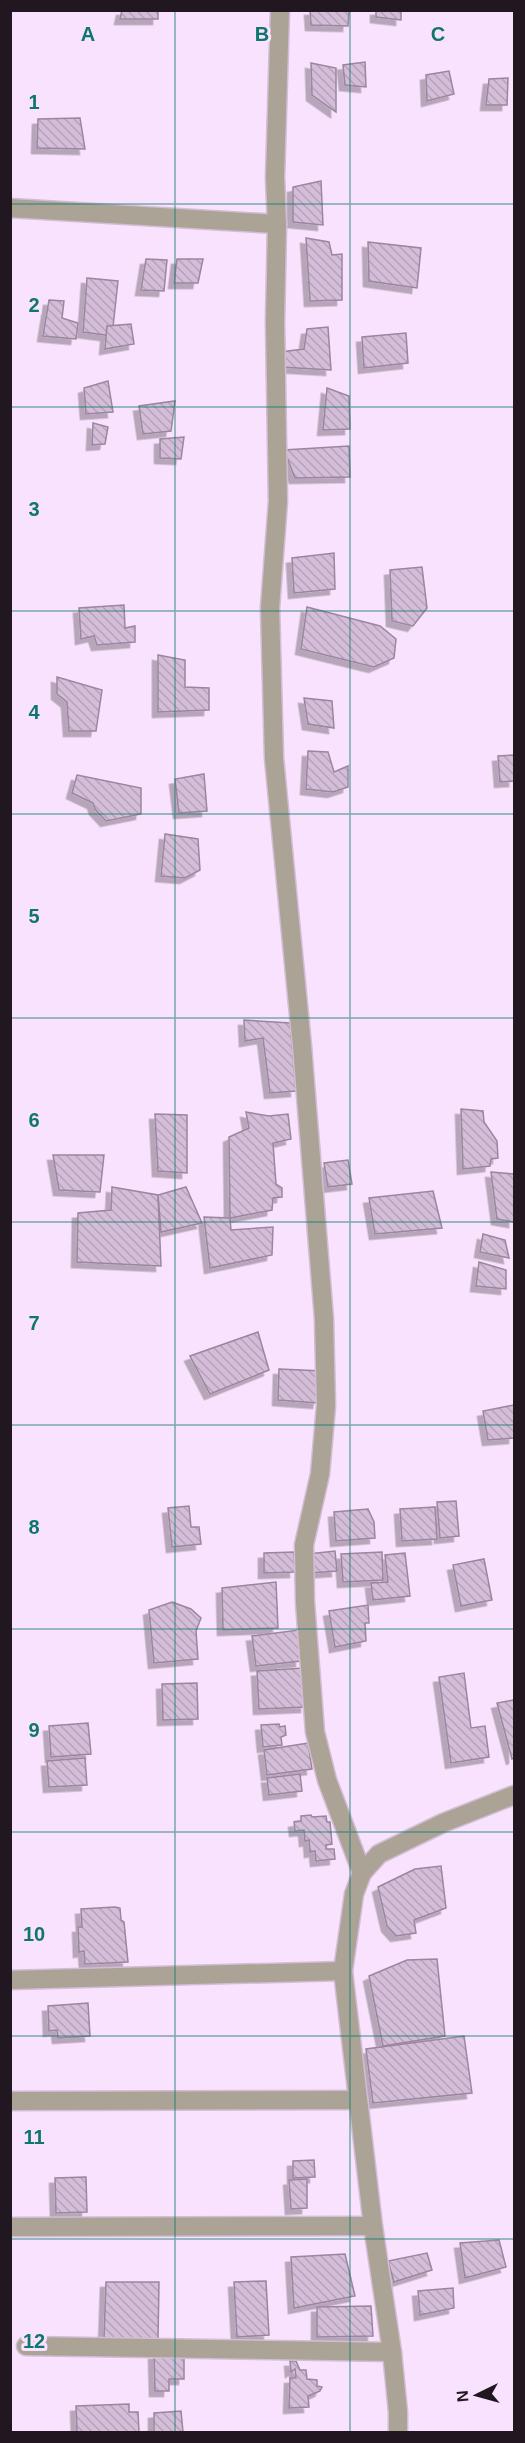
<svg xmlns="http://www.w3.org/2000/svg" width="525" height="2443" viewBox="0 0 525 2443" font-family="Arial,sans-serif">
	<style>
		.building { fill: url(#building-back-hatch); stroke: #9b869f; stroke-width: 1.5; filter: url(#shadow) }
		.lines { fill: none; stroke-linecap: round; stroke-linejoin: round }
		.minor-casing { stroke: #d2bdd5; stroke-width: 21 }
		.minor { stroke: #aba396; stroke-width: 18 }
		.grid { fill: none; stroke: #0f766e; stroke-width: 1.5; stroke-opacity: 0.55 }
		.grid-label { font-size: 20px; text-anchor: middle; font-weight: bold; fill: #0f766e; stroke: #f9e2fd; stroke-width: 6; stroke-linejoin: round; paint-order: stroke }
	</style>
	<defs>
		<pattern id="building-back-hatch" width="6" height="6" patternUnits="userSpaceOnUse" patternTransform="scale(1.5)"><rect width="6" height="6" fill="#d4bdd8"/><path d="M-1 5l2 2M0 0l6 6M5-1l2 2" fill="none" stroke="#b6a2b9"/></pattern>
		<filter id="shadow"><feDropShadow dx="-5.5" dy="5.5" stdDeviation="0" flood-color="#0004"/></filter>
	</defs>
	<rect width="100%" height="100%" fill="#f9e2fd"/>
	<!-- building -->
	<g class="building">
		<path d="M122 10H158V19H120Z"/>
		<path d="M310 10H349L348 26 311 25Z"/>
		<path d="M376 10H401V20L376 17Z"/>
		<path d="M365 62 366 87 345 85 343 65Z"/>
		<path d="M311 63 336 68V112L312 95Z"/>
		<path d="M449 71 454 94 427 101 426 75Z"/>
		<path d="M508 78 507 105H486L489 79Z"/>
		<path d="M80 118 85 149 37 148 38 119Z"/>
		<path d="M321 181 323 225 293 222V187Z"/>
		<path d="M306 238 329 242 332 255 342 254V300L310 301Z"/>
		<path d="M368 242 421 248 417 288 369 281Z"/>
		<path d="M146 259 167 260 164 291 141 290Z"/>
		<path d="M177 259H203L198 283H174Z"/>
		<path d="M87 278 118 281 112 336 83 332Z"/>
		<path d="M49 300 64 301 62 318 78 323 76 339 43 336Z"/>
		<path d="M131 324 134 344 105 349 107 326Z"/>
		<path d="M328 327 331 370 281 367 280 352 304 349 307 329Z"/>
		<path d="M406 333 408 363 364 368 362 337Z"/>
		<path d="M108 381 113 412 86 414 84 388Z"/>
		<path d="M327 388 349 396 350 429 323 430Z"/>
		<path d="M175 401 171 431 143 434 139 406Z"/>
		<path d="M93 423 108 427 105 444 92 445Z"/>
		<path d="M184 437 181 459 160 458V439Z"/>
		<path d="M349 446 350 477 295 478 284 450Z"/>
		<path d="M334 553 335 589 294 593 292 558Z"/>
		<path d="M422 567 427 608 413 626 392 621 390 570Z"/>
		<path d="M124 605 125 628 135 626V642L97 645 94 636 81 639 79 608Z"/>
		<path d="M307 607 380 626 396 639 394 658 374 667 301 649Z"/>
		<path d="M158 655 185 660V687L209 688V710L158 712Z"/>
		<path d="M57 677 102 690 96 731H69L67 702 57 694Z"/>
		<path d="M304 698 332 701 334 728 308 724Z"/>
		<path d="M308 751 328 752 334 772 348 766V787L333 792 306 789Z"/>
		<path d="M514 755V781L500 782 498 756Z"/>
		<path d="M204 774 207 811 179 813 175 779Z"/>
		<path d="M77 775 141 788V814L106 821 95 809 93 803 72 793Z"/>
		<path d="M165 834 198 839 200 870 185 878 161 876Z"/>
		<path d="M244 1020 290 1023 296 1091 270 1093 263 1038 245 1041Z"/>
		<path d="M461 1109 483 1111 484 1122 497 1141 498 1158 491 1159 490 1166 463 1169Z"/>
		<path d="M246 1112 269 1116 288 1114 291 1139 273 1143 276 1184 282 1188V1197L273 1198 272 1210 230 1218 229 1137 249 1128Z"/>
		<path d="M155 1114 187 1115V1173L158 1171Z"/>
		<path d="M53 1155H104L100 1192 59 1190Z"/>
		<path d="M348 1160 352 1184 328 1187 324 1163Z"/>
		<path d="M491 1172 514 1174V1222L497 1219Z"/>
		<path d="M112 1187 158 1195 161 1266 77 1262 78 1213 111 1210Z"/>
		<path d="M186 1187 202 1223 161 1232 158 1195Z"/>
		<path d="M433 1191 442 1228 375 1234 369 1198Z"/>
		<path d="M204 1217 230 1218 231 1230 273 1227 272 1255 210 1268Z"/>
		<path d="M483 1234 505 1240 509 1258 480 1252Z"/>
		<path d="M479 1262 506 1270V1289L476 1286Z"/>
		<path d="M258 1332 269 1370 210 1394 190 1356Z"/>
		<path d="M279 1369 323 1371 318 1403 278 1400Z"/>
		<path d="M514 1405V1438L488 1440 483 1411Z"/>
		<path d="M456 1501 459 1536 440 1538 437 1502Z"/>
		<path d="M189 1506 191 1527H199L201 1544 172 1547 168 1508Z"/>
		<path d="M435 1507 437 1539 402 1541 400 1509Z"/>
		<path d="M368 1509 374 1522 375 1538 336 1541 334 1512Z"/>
		<path d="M335 1551 337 1571 310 1573 308 1554Z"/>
		<path d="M294 1552 295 1572 264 1573V1553Z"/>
		<path d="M382 1552 383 1580 343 1582 341 1554Z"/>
		<path d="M405 1553 410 1596 373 1600 371 1583 388 1582 385 1555Z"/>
		<path d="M484 1559 492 1600 461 1606 453 1565Z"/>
		<path d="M276 1582 278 1628 223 1630 222 1588Z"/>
		<path d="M172 1602 191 1609 201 1618 196 1631 198 1659 154 1663 149 1610Z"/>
		<path d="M368 1605 369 1623H365L366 1641 335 1647 329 1611Z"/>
		<path d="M299 1630 301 1661 256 1666 252 1636Z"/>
		<path d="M304 1668 306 1707 259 1709 257 1671Z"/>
		<path d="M464 1673 471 1728 485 1726 489 1757 451 1763 439 1677Z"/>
		<path d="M197 1683 198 1719 163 1720 162 1684Z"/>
		<path d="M514 1700V1758L512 1759 497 1703Z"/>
		<path d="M88 1723 91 1754 51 1757 49 1726Z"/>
		<path d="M279 1724 280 1727 285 1726 286 1735 281 1737 282 1745 263 1747 261 1725Z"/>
		<path d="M308 1743 312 1769 267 1775 264 1750Z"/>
		<path d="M85 1758 87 1785 49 1787 47 1761Z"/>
		<path d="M300 1774 302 1791 269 1795 267 1778Z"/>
		<path d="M311 1815 312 1817 326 1816 327 1822H330L332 1844 326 1845V1849H334L335 1859 316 1861 315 1851 310 1852 309 1840 305 1841 304 1830 295 1831 294 1822 301 1821V1816Z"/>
		<path d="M441 1866 446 1908 414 1920 416 1933 396 1936 387 1926 378 1887 415 1869Z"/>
		<path d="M115 1907 120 1908 121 1920 124 1922 128 1962 85 1964 84 1951 79 1952 78 1927H82L81 1909Z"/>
		<path d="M437 1959 445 2036 383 2046 369 1976 407 1960Z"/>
		<path d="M88 2003 90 2036 58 2038 57 2030 49 2031 48 2006Z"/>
		<path d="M464 2036 472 2093 373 2103 366 2049Z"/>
		<path d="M314 2160 315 2177 293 2178V2161Z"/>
		<path d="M86 2177 87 2212 56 2213 55 2178Z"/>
		<path d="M307 2179V2208L291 2209 289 2180Z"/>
		<path d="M499 2240 506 2267 465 2278 460 2243Z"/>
		<path d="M427 2253 432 2270 394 2282 388 2261Z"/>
		<path d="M345 2254 355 2296 294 2308 291 2257Z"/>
		<path d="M266 2281 269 2335 237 2337 234 2282Z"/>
		<path d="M106 2282H159L158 2340 104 2338Z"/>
		<path d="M453 2288 454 2308 420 2315 418 2291Z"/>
		<path d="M371 2306 373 2336 317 2337V2307Z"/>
		<path d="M154 2354H184V2379H169V2391H155Z"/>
		<path d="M290 2361H296L300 2370H306L307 2379 317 2380V2386L322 2387 320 2391 308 2396 309 2407 289 2408 290 2378H296L295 2369 291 2372Z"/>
		<path d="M129 2404V2412H138L139 2432H77L76 2406Z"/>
		<path d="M181 2411 183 2432H154V2413Z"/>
	</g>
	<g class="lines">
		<defs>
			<g id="minor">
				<path d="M280 10 275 178 277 224 275 322 278 501 270 608 274 758 302 1046 324 1319 326 1406 320 1474 304 1545 305 1602 315 1732 327 1780 362 1873"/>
				<path d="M10 208 277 224"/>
				<path d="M10 1980 343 1971"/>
				<path d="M10 2101 358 2100"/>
				<path d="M10 2227 373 2226"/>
				<path d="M26 2346 392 2352"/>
				<path d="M398 2432V2412L392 2352 373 2226 343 1971 354 1894 362 1873 379 1854 443 1823 514 1795"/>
			</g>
		</defs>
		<!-- minor casing -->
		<use href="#minor" class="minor-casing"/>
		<!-- minor -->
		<use href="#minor" class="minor"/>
	</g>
	<!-- grid -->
	<path class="grid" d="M175 10V2432M350 10V2432M10 204H514M10 407H514M10 611H514M10 814H514M10 1018H514M10 1222H514M10 1425H514M10 1629H514M10 1832H514M10 2036H514M10 2239H514"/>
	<g class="grid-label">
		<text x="88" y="41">A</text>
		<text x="262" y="41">B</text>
		<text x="438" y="41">C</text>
		<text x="34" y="109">1</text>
		<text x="34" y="312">2</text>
		<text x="34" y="516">3</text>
		<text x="34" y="719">4</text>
		<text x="34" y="923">5</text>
		<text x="34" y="1127">6</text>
		<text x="34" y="1330">7</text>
		<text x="34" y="1534">8</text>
		<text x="34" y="1737">9</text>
		<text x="34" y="1941">10</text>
		<text x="34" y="2144">11</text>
		<text x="34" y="2348">12</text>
	</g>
	<!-- border -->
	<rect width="525" height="2443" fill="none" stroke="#201721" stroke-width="24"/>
	<!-- north arrow -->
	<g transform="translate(477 2395) rotate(265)" stroke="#f9e2fd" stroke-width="4.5" paint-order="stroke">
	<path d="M0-4.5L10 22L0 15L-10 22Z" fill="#201721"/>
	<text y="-9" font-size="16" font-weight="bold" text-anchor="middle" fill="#201721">N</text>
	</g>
</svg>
